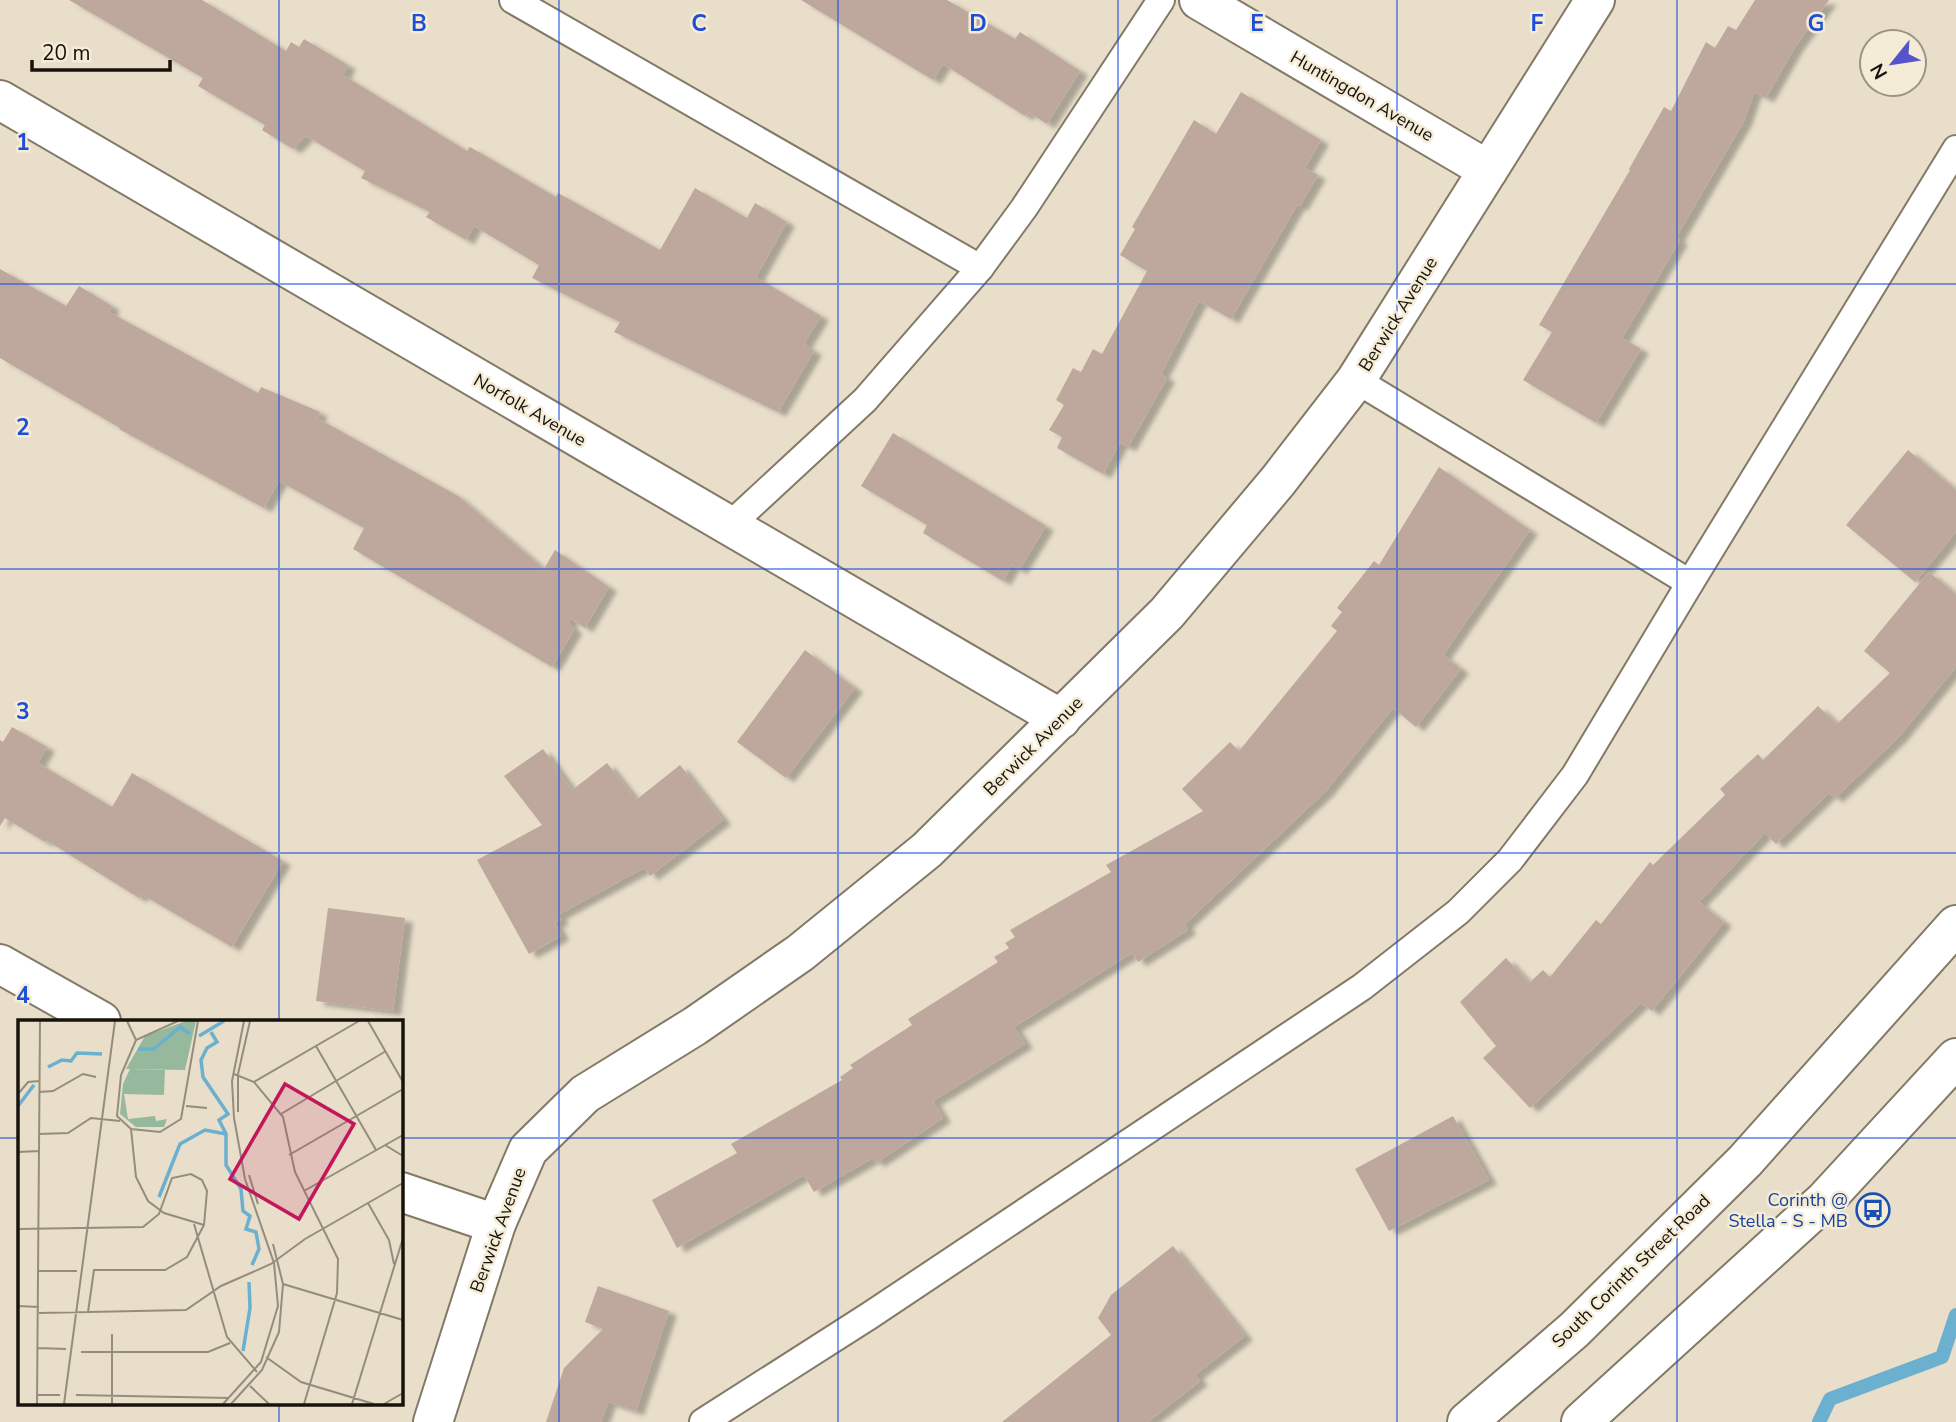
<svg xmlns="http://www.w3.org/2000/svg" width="1956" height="1422" viewBox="0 0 1956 1422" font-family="'Nunito Sans',sans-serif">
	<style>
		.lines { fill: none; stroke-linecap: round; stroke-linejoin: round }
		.stream { stroke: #6bb0cf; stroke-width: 14 }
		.building { fill: #bea89d; filter: url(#shadow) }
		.lane-casing { stroke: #827966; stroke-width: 30 }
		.street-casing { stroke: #827966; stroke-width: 42 }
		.secondary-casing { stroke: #827966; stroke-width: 42 }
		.lane { stroke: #fff; stroke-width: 26 }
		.street { stroke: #fff; stroke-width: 38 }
		.secondary { stroke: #fff; stroke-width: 38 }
		.grid { fill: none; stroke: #1d4ed8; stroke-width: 2; stroke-opacity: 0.55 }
		.labels { text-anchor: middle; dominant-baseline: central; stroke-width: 5; stroke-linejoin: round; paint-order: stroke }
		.street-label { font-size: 18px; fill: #17130c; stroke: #f5ecd7 }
		.transit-label { font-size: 18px; fill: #164399; stroke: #f5ecd7; text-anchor: end }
		.inset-river { fill: none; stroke: #6bb0cf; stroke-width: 3.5 }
		.inset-road { fill: none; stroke: #948d7e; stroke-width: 2 }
		.view { fill: #c2185b; fill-opacity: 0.15; stroke: #c2185b; stroke-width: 3.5 }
		.inset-edge { fill: none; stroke: #17130c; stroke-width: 3.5 }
		.grid-label { font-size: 23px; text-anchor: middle; font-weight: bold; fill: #1d4ed8; stroke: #f5ecd7; stroke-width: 5; stroke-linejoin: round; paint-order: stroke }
	</style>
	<defs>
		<filter id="shadow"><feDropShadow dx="8" dy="4.5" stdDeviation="2" flood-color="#0004"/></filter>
	</defs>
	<rect width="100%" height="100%" fill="#e8deca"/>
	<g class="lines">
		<!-- stream -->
		<path class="stream" d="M1819 1422 1830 1399 1942 1357 1956 1315"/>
	</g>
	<!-- building -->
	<g class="building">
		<path d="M69 0H202L286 51 291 42 299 47 304 39 348 65 343 75 467 151 470 147 556 197 558 193 660 250 695 188 747 218 755 203 787 222 756 277 821 316 804 344 814 351 778 412 614 332 620 322 532 278 539 265 474 226 466 240 426 217 430 212 361 178 365 171 306 136 293 149 262 130 265 125 198 86 203 78Z"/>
		<path d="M801 0H947L1015 39 1020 32 1080 71 1047 124 1028 112 1025 116 943 64 933 80Z"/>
		<path d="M1755 0H1829L1795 47 1766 98 1754 92 1744 121 1676 238 1680 240 1622 338 1641 349 1596 423 1523 380 1552 332 1539 325 1630 170 1629 169 1664 107 1671 111 1706 42 1715 48 1728 26 1736 30Z"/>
		<path d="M1241 92 1321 140 1305 168 1318 175 1300 206 1297 205 1231 319 1199 301 1161 374 1167 378 1128 447 1120 443 1103 474 1057 448 1062 437 1049 430 1064 405 1056 400 1073 368 1081 372 1093 349 1102 354 1147 271 1120 255 1135 229 1132 227 1194 120 1216 134Z"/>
		<path d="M0 269 66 306 79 286 112 306 109 312 258 393 261 387 320 412 317 418 458 496 544 569 555 550 609 587 585 628 571 619 568 622 574 630 552 667 353 549 364 528 279 481 264 508 119 429 120 428 0 358Z"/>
		<path d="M893 433 1046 526 1019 570 1012 565 1003 581 923 533 927 525 861 486Z"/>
		<path d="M1908 450 1956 490V532L1915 582 1846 525Z"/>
		<path d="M1439 467 1530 530 1443 655 1461 669 1416 727 1393 708 1325 792 1185 924 1188 930 1138 962 1132 953 1014 1027 1025 1044 933 1101 943 1118 876 1163 873 1158 814 1192 804 1175 677 1248 652 1200 737 1153 731 1144 842 1080 840 1077 853 1068 850 1065 912 1025 908 1019 998 962 994 957 1009 948 1005 943 1015 937 1010 930 1111 872 1106 865 1203 811 1182 789 1230 742 1239 751 1337 631 1331 626 1342 612 1337 608 1374 561 1379 565Z"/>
		<path d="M1929 572 1956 594V667L1898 738 1835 798 1829 793 1776 844 1765 833 1699 902 1724 922 1652 1011 1641 1003 1530 1108 1483 1058 1496 1046 1460 1002 1506 958 1529 983 1543 970 1550 977 1596 920 1601 924 1650 862 1653 865 1725 795 1720 789 1758 754 1763 760 1818 706 1837 724 1890 673 1864 651Z"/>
		<path d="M805 650 855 688 786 778 737 742Z"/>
		<path d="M12 727 47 747 38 763 112 807 132 773 283 861 232 947 141 894 139 898 46 840 45 842 5 818 0 826V740L3 742Z"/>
		<path d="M543 749 572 790 607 763 636 800 680 765 723 820 650 876 644 868 558 915 561 920 555 923 561 936 529 954 477 860 542 825 504 776Z"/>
		<path d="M328 908 405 918 393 1011 316 1001Z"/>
		<path d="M1453 1116 1489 1180 1389 1231 1355 1169Z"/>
		<path d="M1173 1246 1245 1336 1195 1375 1200 1381 1148 1422H1002L1111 1335 1098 1318 1111 1295Z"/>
		<path d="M598 1286 669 1311 636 1411 608 1402 601 1422H546L564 1368 603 1329 585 1322Z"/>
	</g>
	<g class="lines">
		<defs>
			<g id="lane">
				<path d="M513 0 980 268"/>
				<path d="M1356 380 1690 583"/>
				<path d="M729 526 865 400 980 268 1024 208 1161 0"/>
				<path d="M703 1422 869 1316 1362 987 1458 912 1510 860 1575 775 1690 583 1956 149"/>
			</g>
			<g id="street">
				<path d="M1199 0 1488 170"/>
				<path d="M0 100 1061 719"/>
				<path d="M0 964 101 1021"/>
				<path d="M401 1192 496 1224"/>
				<path d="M433 1422 496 1224 528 1150 585 1094 695 1026 800 953 927 850 1167 613 1278 481 1356 380 1595 0"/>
			</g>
			<g id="secondary">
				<path d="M1467 1422 1574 1330 1745 1161 1956 925"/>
				<path d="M1581 1422 1825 1200 1956 1058"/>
			</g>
		</defs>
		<!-- lane casing -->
		<use href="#lane" class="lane-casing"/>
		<!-- street casing -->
		<use href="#street" class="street-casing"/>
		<!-- secondary casing -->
		<use href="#secondary" class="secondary-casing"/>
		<!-- lane -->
		<use href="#lane" class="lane"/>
		<!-- street -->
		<use href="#street" class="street"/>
		<!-- secondary -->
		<use href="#secondary" class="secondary"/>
	</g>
	<!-- grid -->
	<path class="grid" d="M279 0V1021M559 0V1422M838 0V1422M1118 0V1422M1397 0V1422M1677 0V1422M0 284H1956M0 569H1956M0 853H1956M0 1138H19M401 1138H1956M279 1403V1422"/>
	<!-- icons -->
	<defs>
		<symbol id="bus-ring" viewBox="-11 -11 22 22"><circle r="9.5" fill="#f5ecd7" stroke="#1a4fb4" stroke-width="1.5"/><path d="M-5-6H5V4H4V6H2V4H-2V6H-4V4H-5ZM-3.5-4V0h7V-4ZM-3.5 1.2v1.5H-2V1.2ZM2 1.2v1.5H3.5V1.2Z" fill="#1a4fb4"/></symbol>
	</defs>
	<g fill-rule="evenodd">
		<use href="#bus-ring" x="1854" y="1191" width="38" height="38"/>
	</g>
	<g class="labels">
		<!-- street labels -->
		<g class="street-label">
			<text transform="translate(1362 96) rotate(30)">Huntingdon Avenue</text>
			<text transform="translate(1398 314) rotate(-58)">Berwick Avenue</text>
			<text transform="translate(530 410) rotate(30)">Norfolk Avenue</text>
			<text transform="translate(1033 746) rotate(-45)">Berwick Avenue</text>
			<text transform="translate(498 1230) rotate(-70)">Berwick Avenue</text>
			<text transform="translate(1631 1271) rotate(-44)">South Corinth Street Road</text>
		</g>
		<!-- transit labels -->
		<g class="transit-label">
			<text x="1848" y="1200">Corinth @<tspan x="1848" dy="21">Stella - S - MB</tspan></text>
		</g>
	</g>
	<!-- overview -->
	<g transform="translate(18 1020)">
		<rect width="385" height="385" fill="#e8deca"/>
		<path d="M112 49 147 50 146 75 106 74 110 99 137 96 138 101 149 99 146 107H118L102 94 105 64Z" fill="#96b99d"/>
		<path d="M168 1H178L167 50 108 49 127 16Z" fill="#96b99d"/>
		<path class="inset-river" d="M193 12 199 22 189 28 183 40 185 57 210 94 201 100 208 114V145L223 169 225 191 232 196 228 209 238 212 241 229 234 245M181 16 206 1M120 29H136L162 7 172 14M30 47 44 40 53 41 59 33 84 34M0 86 16 65M141 177 162 124 187 110 208 114M225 331 232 288 231 262"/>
		<path class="inset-road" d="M109 1 118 20M160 1 118 20 103 55 99 96 113 109 118 157 130 181 146 193 186 205M350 1 385 62M298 26 358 130M216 54 236 62 265 97 277 152 320 239 319 273 286 384M236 62 341 1M21 72 35 71 65 54 78 57M0 74 10 62 21 61M168 86 189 88M220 92V54L232 1M263 94 368 31M113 109 142 112 163 99 180 1M21 114 50 113 73 98 102 101M367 125 385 136M0 132 21 131M271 135 385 69M231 155 240 184M286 171 385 115M350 183 371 220 376 244M176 204 209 317 239 352M0 209 125 207 141 194 154 158 173 154 184 160 189 171 186 205 169 237 147 250H76L70 292M21 251H59M265 264 385 300M0 286 21 287M21 293 168 290 203 266 253 244 287 219 385 163M20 328 48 329M63 332H190L212 323M248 337 283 362 356 384M232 366 251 384M19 375H42M58 375 211 378M19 384 22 1M46 384 97 1M94 384V314M205 384 243 342 260 286 256 243 227 159 216 98 214 61 226 1M213 384 244 350 261 312 265 264 255 224M334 384 385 218M366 384 385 373"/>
		<path class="view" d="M267 64 336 104 281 199 212 159Z"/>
		<rect width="385" height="385" class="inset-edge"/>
	</g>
	<g class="grid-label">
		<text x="419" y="31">B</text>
		<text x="699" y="31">C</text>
		<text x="978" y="31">D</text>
		<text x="1257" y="31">E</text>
		<text x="1537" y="31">F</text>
		<text x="1816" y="31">G</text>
		<text x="23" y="150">1</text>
		<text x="23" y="435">2</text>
		<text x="23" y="719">3</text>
		<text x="23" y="1003">4</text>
	</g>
	<!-- north arrow -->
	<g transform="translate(1893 63) rotate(240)"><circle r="33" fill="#f5ecd7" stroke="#9c9586" stroke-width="2"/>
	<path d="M0-5L12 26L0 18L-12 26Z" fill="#5654cb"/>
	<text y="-10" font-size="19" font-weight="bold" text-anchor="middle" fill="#17130c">N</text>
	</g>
	<!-- scale -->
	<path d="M32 60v10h138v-10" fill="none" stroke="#17130c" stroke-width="3.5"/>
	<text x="42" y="60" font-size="21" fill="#17130c" stroke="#f5ecd7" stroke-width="5" paint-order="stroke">20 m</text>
</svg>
